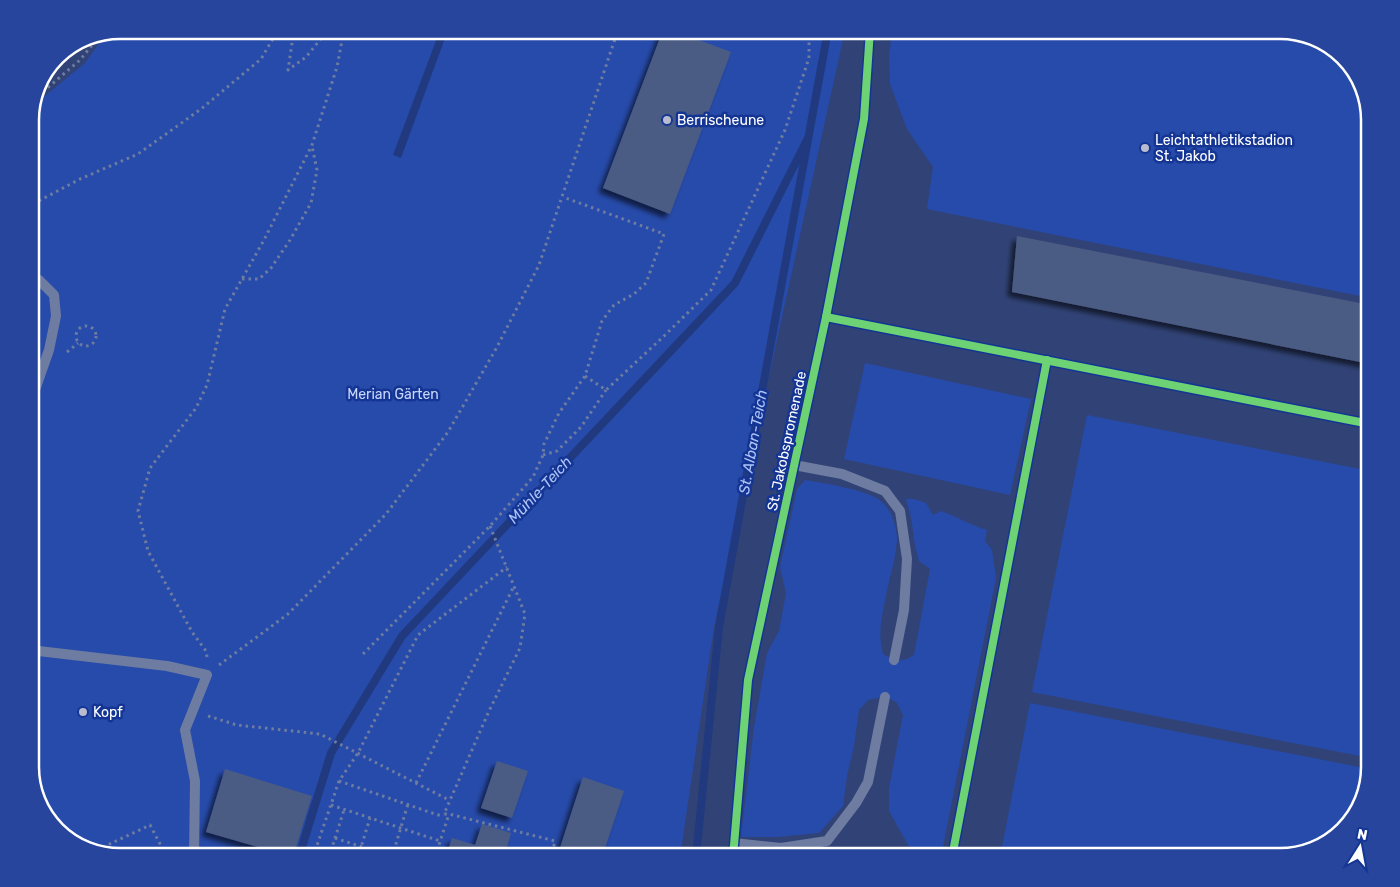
<svg xmlns="http://www.w3.org/2000/svg" width="1400" height="887" viewBox="0 0 1400 887" font-family="Rubik,sans-serif">
	<style>
		.green { fill: #274baa }
		.water { fill: #21397e }
		.lines { fill: none; stroke-linecap: round; stroke-linejoin: round }
		.stream { stroke: #21397e; stroke-width: 8 }
		.building { fill: #4c5b84; filter: url(#shadow) }
		.path { stroke: #6e7ca1; stroke-width: 3; stroke-dasharray: 2.5 4; stroke-linecap: butt }
		.service { stroke: #6e7ca1; stroke-width: 10 }
		.cycleway-casing { stroke: #143593; stroke-width: 11 }
		.cycleway { stroke: #6cd273; stroke-width: 8 }
		.poi-dot { fill: #b7bdcf; stroke: #143593; stroke-width: 2 }
		.labels { text-anchor: middle; dominant-baseline: central; stroke-width: 5; stroke-linejoin: round; paint-order: stroke }
		.poi-label { font-size: 14px; fill: #fff; stroke: #143593; text-anchor: start }
		.park-label { font-size: 14px; fill: #c9d7fc; stroke: #143593 }
		.street-label { font-size: 14px; fill: #fff; stroke: #143593 }
		.water-label { font-size: 15px; font-style: italic; fill: #aec3f8; stroke: #143593 }
		.rim { fill: none; stroke: #fff; stroke-width: 2.5 }
	</style>
	<defs>
		<filter id="shadow"><feDropShadow dx="-4.5" dy="4.5" stdDeviation="2.5" flood-color="#0009"/></filter>
	</defs>
	<rect width="100%" height="100%" fill="#314376"/>
	<!-- green -->
	<g class="green">
		<path d="M120 30H845L714 627 680 857H120L70 842 42 812 30 773V114L35 104 85 63 106 33Z"/>
		<path d="M892 30H1280L1330 45 1358 75 1370 119V298L927 209 933 167 907 129 890 84 889 56Z"/>
		<path d="M865 363 1031 399 1010 495 844 459Z"/>
		<path d="M1087 415 1370 471V758L1032 692Z"/>
		<path d="M805 480C822 483 870 490 882 502 892 511 897 527 897 540 896 559 888 582 885 601 881 619 878 636 883 654 893 661 903 663 914 655L930 569 919 561 915 546 911 517 906 499H914L926 503 933 515 941 511C957 517 971 525 987 530L985 541 992 550 996 578 941 857H915L889 811V788L903 715 897 703 889 698 882 697 868 700 859 710 854 746 847 776 843 806 819 833 777 837H741L754 727 767 653 779 631 786 593 780 567 797 489Z"/>
		<path d="M1030 703 1370 769 1355 817 1325 845 1281 857H1000Z"/>
	</g>
	<!-- water -->
	<path class="water" d="M440 30H448L401 158 393 155Z"/>
	<g class="lines">
		<!-- stream -->
		<g class="stream">
			<path d="M299 857 331 753 402 636 735 283 808 138"/>
			<path d="M696 857 719 627 828 30"/>
		</g>
	</g>
	<!-- building -->
	<g class="building">
		<path d="M663 30H672L731 52 670 214 603 188Z"/>
		<path d="M1017 236 1370 305V364L1012 292Z"/>
		<path d="M497 761 528 771 512 818 481 808Z"/>
		<path d="M225 769 312 796 293 857 206 832Z"/>
		<path d="M583 777 624 791 602 857H557Z"/>
		<path d="M482 824 511 833 505 854 513 857H446L452 838 475 845Z"/>
	</g>
	<g class="lines">
		<!-- path -->
		<g class="path">
			<path d="M294 30 288 70 306 57 328 30"/>
			<path d="M38 96 80 60 101 34"/>
			<path d="M30 210 35 203 80 179 138 154 201 109 261 59 278 30"/>
			<path d="M242 279H259L271 268 290 240 311 203 317 170 312 146"/>
			<circle cx="86" cy="336" r="10"/>
			<path d="M67 352 78 343"/>
			<path d="M585 376 606 390 663 337 711 290 785 130 809 58V30"/>
			<path d="M543 455 557 451 581 427 606 390"/>
			<path d="M490 526 525 614 520 648 489 711 444 814H449L555 841 551 857"/>
			<path d="M363 654 490 526 533 477 543 455 544 444 559 413 585 376 602 321 614 305 634 294 646 283 664 234 563 197"/>
			<path d="M207 657 206 651 192 632 148 551 138 511 150 468 196 408 207 385 225 309 264 240 312 145 337 67 344 30"/>
			<path d="M219 665 288 614 386 514 448 432 497 347 539 265 618 30"/>
			<path d="M208 716 237 725 320 734 449 800"/>
			<path d="M339 781 438 815 444 814"/>
			<path d="M416 783 514 586"/>
			<path d="M331 805 440 841"/>
			<path d="M335 838 392 857"/>
			<path d="M97 850 150 825 167 857"/>
			<path d="M313 857 339 781 358 753 418 635 507 567"/>
			<path d="M329 857 344 810"/>
			<path d="M358 857 370 818"/>
			<path d="M392 857 408 804"/>
			<path d="M435 857 449 814"/>
		</g>
		<!-- service -->
		<g class="service">
			<path d="M30 276 39 280 54 295 56 316 49 350 30 404"/>
			<path d="M794 465 842 474 885 491 900 511 907 559 904 610 894 660"/>
			<path d="M30 650 167 666 207 675 185 730 195 781 194 857"/>
			<path d="M734 843 781 848 827 841 856 803 868 782 885 697"/>
		</g>
		<defs>
			<g id="cycleway">
				<path d="M826 317 1370 424"/>
				<path d="M733 857 748 680 826 317 864 119 870 30"/>
				<path d="M952 857 1047 360"/>
			</g>
		</defs>
		<!-- cycleway casing -->
		<use href="#cycleway" class="cycleway-casing"/>
		<!-- cycleway -->
		<use href="#cycleway" class="cycleway"/>
	</g>
	<!-- markers -->
	<g class="poi-dot">
		<circle cx="667" cy="120" r="5"/>
		<circle cx="1145" cy="148" r="5"/>
		<circle cx="83" cy="712" r="5"/>
	</g>
	<g class="labels">
		<!-- poi labels -->
		<g class="poi-label">
			<text x="677" y="120">Berrischeune</text>
			<text x="1155" y="140">Leichtathletikstadion<tspan x="1155" dy="16">St. Jakob</tspan></text>
			<text x="93" y="712">Kopf</text>
		</g>
		<!-- park labels -->
		<g class="park-label">
			<text x="393" y="394">Merian Gärten</text>
		</g>
		<!-- street labels -->
		<g class="street-label">
			<text transform="translate(787 441) rotate(-78)">St. Jakobspromenade</text>
		</g>
		<!-- water labels -->
		<g class="water-label">
			<text transform="translate(753 442) rotate(-80)">St. Alban-Teich</text>
			<text transform="translate(540 490) rotate(-47)">Mühle-Teich</text>
		</g>
	</g>
	<!-- crop -->
	<path d="M0 0H1400V887H0ZM120 39H1280A81 81 0 0 1 1361 120V767A81 81 0 0 1 1280 848H120A81 81 0 0 1 39 767V120A81 81 0 0 1 120 39Z" fill="#27459c" fill-rule="evenodd"/>
	<path class="rim" d="M120 39H1280A81 81 0 0 1 1361 120V767A81 81 0 0 1 1280 848H120A81 81 0 0 1 39 767V120A81 81 0 0 1 120 39Z"/>
	<!-- north arrow -->
	<g transform="translate(1360 847) rotate(11)" stroke="#143593" stroke-width="4" paint-order="stroke">
	<path d="M0-4L9 19L0 12L-9 19Z" fill="#ffffff"/>
	<text y="-8" font-size="14" font-weight="bold" text-anchor="middle" fill="#ffffff">N</text>
	</g>
</svg>
